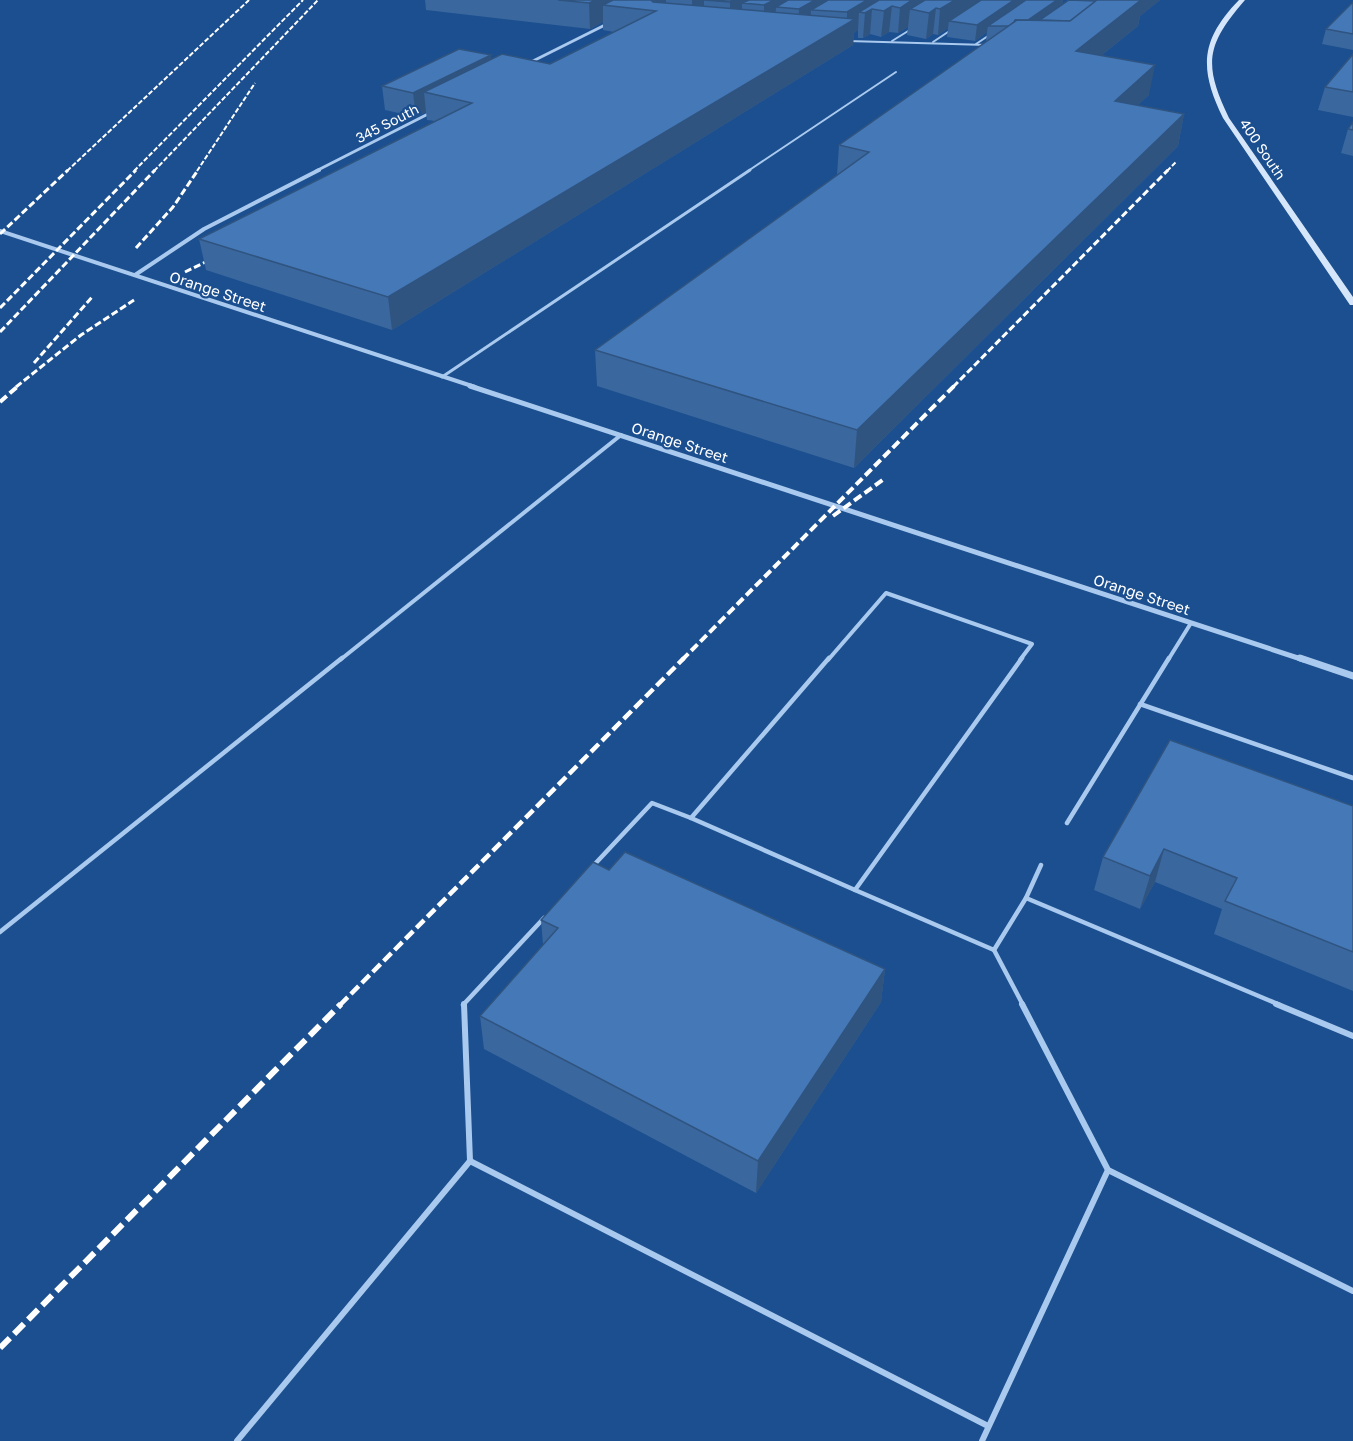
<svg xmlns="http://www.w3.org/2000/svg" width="1353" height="1441" viewBox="0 0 1353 1441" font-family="'Golos Text',sans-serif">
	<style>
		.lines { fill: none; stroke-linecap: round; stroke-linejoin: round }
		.lane-far4 { stroke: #a9c9ee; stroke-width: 2 }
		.lane-far3 { stroke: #a9c9ee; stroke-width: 3 }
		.lane-far2 { stroke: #a9c9ee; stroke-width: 4 }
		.lane-far1 { stroke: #a9c9ee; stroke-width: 4.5 }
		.lane { stroke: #a9c9ee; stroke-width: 6 }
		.street-far3 { stroke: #a9c9ee; stroke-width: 3 }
		.street-far2 { stroke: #a9c9ee; stroke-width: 4 }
		.street-far1 { stroke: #a9c9ee; stroke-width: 5 }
		.street { stroke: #a9c9ee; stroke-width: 7 }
		.secondary { fill: #d6e6fa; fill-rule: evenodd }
		.rail-far4 { stroke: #fff; stroke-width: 2; stroke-dasharray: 5 2; stroke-linecap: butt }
		.rail-far3 { stroke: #fff; stroke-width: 3; stroke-dasharray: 7 3; stroke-linecap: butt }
		.rail-far2 { stroke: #fff; stroke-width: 4; stroke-dasharray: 9 4; stroke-linecap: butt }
		.rail-far1 { stroke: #fff; stroke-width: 4.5; stroke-dasharray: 11 4.5; stroke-linecap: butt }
		.rail { stroke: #fff; stroke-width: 6; stroke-dasharray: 14 6; stroke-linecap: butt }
		.wall { fill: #3a679d }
		.shaded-wall { fill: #305480 }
		.building { fill: #4478b7; stroke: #305480; stroke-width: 1.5 }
		.labels { text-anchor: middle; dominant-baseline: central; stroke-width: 4.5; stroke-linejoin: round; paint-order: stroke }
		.far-street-label { font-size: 14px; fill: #fff; stroke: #1b4f8f }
		.street-label { font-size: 15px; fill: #fff; stroke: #1b4f8f }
	</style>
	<rect width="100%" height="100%" fill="#1b4f8f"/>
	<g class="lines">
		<!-- lane-far4 -->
		<g class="lane-far4">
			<path d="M848 41 987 45"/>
			<path d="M892 41 913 28"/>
			<path d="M933 42 951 30"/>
			<path d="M976 44 991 34"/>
			<path d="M748 171 896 72"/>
		</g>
		<!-- lane-far3 -->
		<path class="lane-far3" d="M442 377 750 170"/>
		<!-- lane-far2 -->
		<g class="lane-far2">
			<path d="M340 660 621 435"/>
			<path d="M828 660 886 593 1032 644 1020 660"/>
			<path d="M1168 660 1191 623"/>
		</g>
		<!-- lane-far1 -->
		<g class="lane-far1">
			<path d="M1022 658 855 890 994 950 1026 898 1041 865"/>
			<path d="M1140 704 1353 778"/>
			<path d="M691 818 855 890"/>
			<path d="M1067 823 1169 658"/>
			<path d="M593 866 652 803 691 818 829 658"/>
			<path d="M1026 898 1280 1005"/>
			<path d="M0 932 342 658"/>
			<path d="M994 950 1023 1005"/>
			<path d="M463 1005 544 918"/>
		</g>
		<!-- lane -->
		<g class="lane">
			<path d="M1022 1004 1108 1170 1353 1291"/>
			<path d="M1276 1004 1353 1036"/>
			<path d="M470 1161 988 1426"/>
			<path d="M237 1441 470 1161 464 1004"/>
			<path d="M982 1441 1108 1170"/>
		</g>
		<!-- street-far3 -->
		<g class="street-far3">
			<path d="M527 64 609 23"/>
			<path d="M316 171 432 112"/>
		</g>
		<!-- street-far2 -->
		<g class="street-far2">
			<path d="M0 231 475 387"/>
			<path d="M135 275 204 229 319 170"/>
		</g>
		<!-- street-far1 -->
		<path class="street-far1" d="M470 386 1304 660"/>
		<!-- street -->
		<path class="street" d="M1300 658 1353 676"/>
		<!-- secondary -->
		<path class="secondary" d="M1239 0H1245C1206 45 1203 64 1229 118L1353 297V305H1350L1223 118C1199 69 1200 40 1239 0Z"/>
		<!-- rail-far4 -->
		<g class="rail-far4">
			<path d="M67 171 249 0"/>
			<path d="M134 171 303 0"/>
			<path d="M154 171 318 0"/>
			<path d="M197 171 255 83"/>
			<path d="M1167 171 1176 162"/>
		</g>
		<!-- rail-far3 -->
		<g class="rail-far3">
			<path d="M0 234 68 170"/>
			<path d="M136 248 173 207 198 170"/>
			<path d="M185 272 218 256"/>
			<path d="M0 308 136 170"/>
			<path d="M0 332 155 170"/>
			<path d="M34 363 92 297"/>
			<path d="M16 387 81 335 134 300"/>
			<path d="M953 387 1168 170"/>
		</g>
		<!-- rail-far2 -->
		<g class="rail-far2">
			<path d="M0 402 18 386"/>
			<path d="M833 516 884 479"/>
			<path d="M682 660 954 386"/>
		</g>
		<!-- rail-far1 -->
		<path class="rail-far1" d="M340 1005 684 658"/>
		<!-- rail -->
		<path class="rail" d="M0 1348 341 1004"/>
	</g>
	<!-- wall -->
	<g class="wall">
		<path d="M425 0H1063L1062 5 1068 0H1160L1140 16 1138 26 1102 55 1149 95 1138 105 1184 114 1178 146 854 468 597 386 595 350 837 175 839 145 988 41H986L987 32 975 41 947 37 948 28 938 35 933 34 926 39 907 35 908 27 898 33 889 32 881 37 870 34 863 38H858V30L854 33 853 45 392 330 206 270 199 239 435 121 427 120 426 112 416 117 385 110 382 86 491 55V59L550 64 614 32 603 30V22L590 29 426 10Z"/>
		<path d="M1353 2V50L1322 44 1326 29Z"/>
		<path d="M1353 54V117L1318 110 1325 87Z"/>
		<path d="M1353 122V156L1341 153 1348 129Z"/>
		<path d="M1353 806V991L1214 934 1222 909 1155 882 1140 909 1094 890 1103 857Z"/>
		<path d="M609 870 885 969 881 1002 756 1193 484 1049 480 1016 543 945 541 920Z"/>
	</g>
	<!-- shaded-wall -->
	<g class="shaded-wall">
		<path d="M596 0H639L603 5V22L590 29 589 3Z"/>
		<path d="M651 0H666V15L656 11Z"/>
		<path d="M692 0H704V18L692 24Z"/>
		<path d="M704 0H858L811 10 810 27 798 34 799 9 776 7 775 24 764 31V5L742 3V21L730 28V2Z"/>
		<path d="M867 0H904L892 6 889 32 881 37 884 11 872 9 870 34 863 38 865 13 859 12 858 30 854 33 853 45 392 330 388 297 847 24V12Z"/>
		<path d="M912 0H949L936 8 933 34 926 39 929 13 910 9 908 27 898 33 900 8Z"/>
		<path d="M955 0H990L949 21 948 28 938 35 940 9Z"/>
		<path d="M1014 0H1026L988 26 987 32 975 41 977 25Z"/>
		<path d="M1057 0H1063L1061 10 1030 33 1019 26Z"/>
		<path d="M1133 0H1160L1140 16 1138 26 1071 80 1076 51Z"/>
		<path d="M491 55 492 78 424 92 426 112 416 117 413 93Z"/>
		<path d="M1155 65 1149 95 1109 132 1115 101Z"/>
		<path d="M1184 114 1178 146 854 468 857 430Z"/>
		<path d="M1164 849 1155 882 1140 909 1150 876Z"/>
		<path d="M885 969 881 1002 756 1193 758 1161Z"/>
	</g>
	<!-- building -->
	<g class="building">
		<path d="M558 0H596L589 3Z"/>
		<path d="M613 0H651L653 2 855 19 388 297 199 239 472 103 424 92 502 54 550 64 656 11 603 5Z"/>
		<path d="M704 0H735L730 2Z"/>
		<path d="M749 0H774L764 5 742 3Z"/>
		<path d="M788 0H815L799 9 776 7Z"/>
		<path d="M828 0H867L847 12 811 10Z"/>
		<path d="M879 0H912L900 8 892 6 884 11 872 9 865 13 859 12Z"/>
		<path d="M925 0H955L940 9 936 8 929 13 910 9Z"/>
		<path d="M981 0H1014L977 25 949 21Z"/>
		<path d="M1026 0H1057L1028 20H1015L1014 22 1009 26H988Z"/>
		<path d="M1069 0 1096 1 1070 21 1040 20Z"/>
		<path d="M1097 0H1141L1076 51 1155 65 1115 101 1184 114 857 430 595 350 869 152 839 145 1017 20H1015L1070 21Z"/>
		<path d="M1353 2V34L1326 29Z"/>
		<path d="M459 49 491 55 413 93 382 86Z"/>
		<path d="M1353 54V92L1325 87Z"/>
		<path d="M1353 122V130L1348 129Z"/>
		<path d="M1170 740 1353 806V952L1225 901 1237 878 1164 849 1150 876 1103 857Z"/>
		<path d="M625 852 885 969 758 1161 480 1016 558 928 541 920 593 862 609 870Z"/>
	</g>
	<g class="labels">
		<!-- far-street labels -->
		<g class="far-street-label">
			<text transform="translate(387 123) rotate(-27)">345 South</text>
			<text transform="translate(1263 149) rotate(56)">400 South</text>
		</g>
		<!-- street labels -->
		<g class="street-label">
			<text transform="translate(218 291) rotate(18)">Orange Street</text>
			<text transform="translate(680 442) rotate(18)">Orange Street</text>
			<text transform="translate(1142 594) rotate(18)">Orange Street</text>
		</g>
	</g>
</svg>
